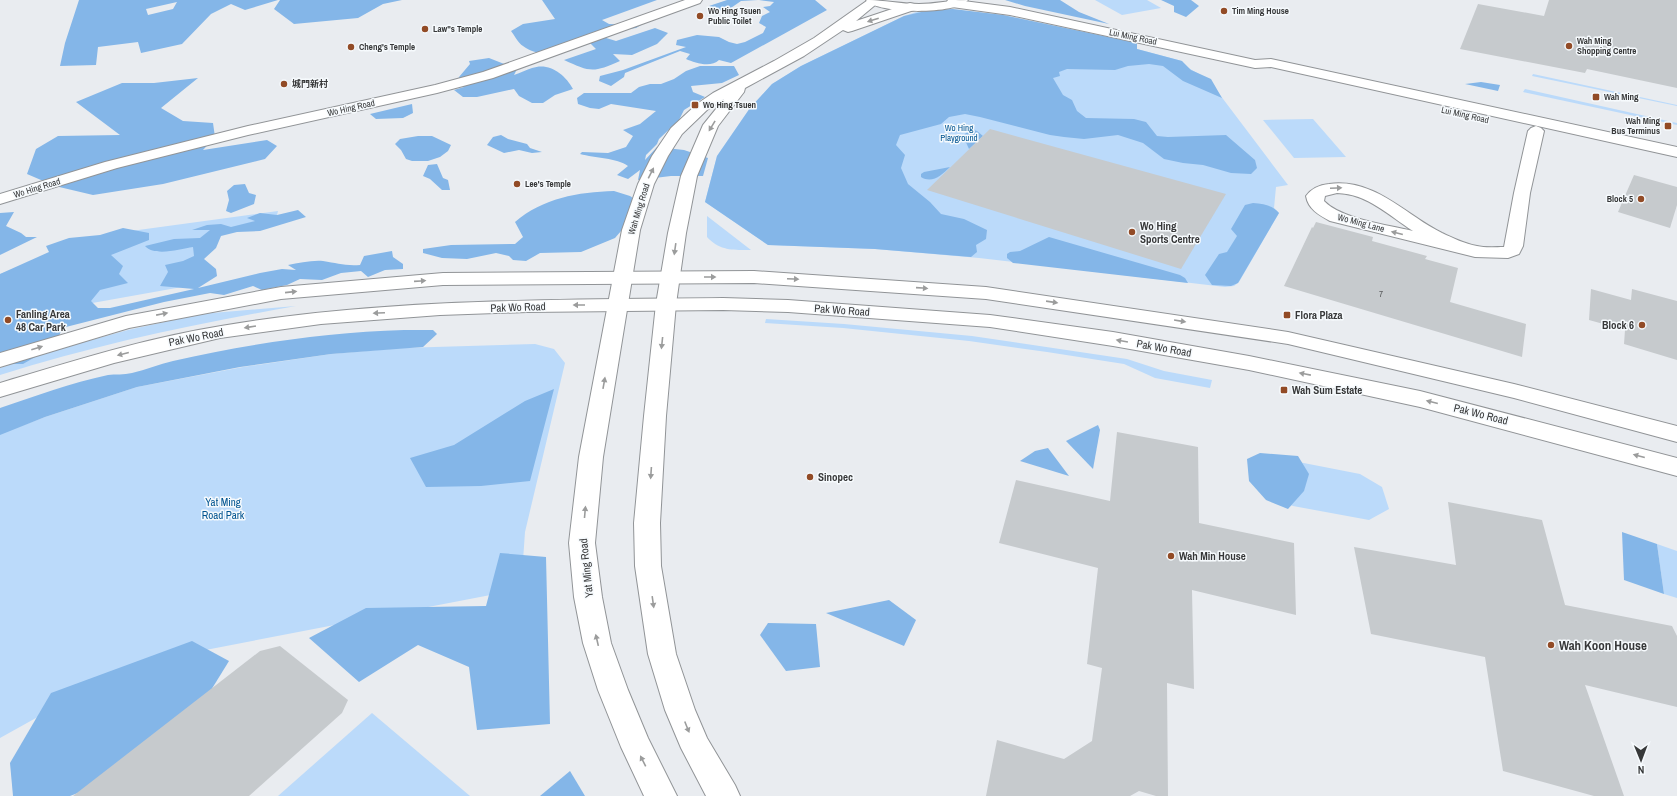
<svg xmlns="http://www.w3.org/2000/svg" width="1677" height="796" viewBox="0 0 1677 796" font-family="'Archivo Narrow','Noto Sans TC',sans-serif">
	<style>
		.green { fill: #bbdafa }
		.forest { fill: #84b6e8; fill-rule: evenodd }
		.building { fill: #c6cacd }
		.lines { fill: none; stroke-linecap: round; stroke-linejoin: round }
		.minor-casing { stroke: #919497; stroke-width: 2 }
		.major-casing { stroke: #919497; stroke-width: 2 }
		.minor { fill: #fff; fill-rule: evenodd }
		.major { fill: #fff; fill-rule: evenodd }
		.oneway { fill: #9b9c9c }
		.poi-dot { fill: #924b26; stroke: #f6fafd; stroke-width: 1.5 }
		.labels { text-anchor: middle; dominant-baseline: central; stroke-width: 3; stroke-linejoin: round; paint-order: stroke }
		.far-poi-label { font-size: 9px; font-weight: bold; fill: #373839; stroke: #f6fafd; text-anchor: start }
		.far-street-label { font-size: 9px; fill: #373839; stroke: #f6fafd }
		.far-park-label { font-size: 9px; fill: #005490; stroke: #f6fafd }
		.number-label { font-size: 9px; fill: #5b5c5e }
		.poi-label { font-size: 11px; font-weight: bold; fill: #373839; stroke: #f6fafd; text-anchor: start }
		.street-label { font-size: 11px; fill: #373839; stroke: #f6fafd }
		.park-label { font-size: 11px; fill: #005490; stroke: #f6fafd }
		.near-poi-label { font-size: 13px; font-weight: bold; fill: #373839; stroke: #f6fafd; text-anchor: start }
	</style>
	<rect width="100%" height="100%" fill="#e9ecf0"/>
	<!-- green -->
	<g class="green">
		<path d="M1095 0H1147L1161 8 1122 15Z"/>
		<path d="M955 10 1003 15 1137 43V49L1182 61 1183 65 1208 79 1288 185 1276 187 1274 208 1279 213 1239 282 1234 286 1225 287 979 258 875 249 768 245 705 202 717 156 750 108 772 84 801 66 904 16 916 12Z"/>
		<path d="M1533 74 1677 105V106L1532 76Z"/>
		<path d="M1525 89 1677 123V125L1523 92Z"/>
		<path d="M1313 119 1346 157 1294 158 1263 120Z"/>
		<path d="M278 211 277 215 210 234 193 285 70 307 0 274 109 234Z"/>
		<path d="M707 216 751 250C733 250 720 251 707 237Z"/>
		<path d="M296 306C195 324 98 344 0 375V368L44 353 128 330 201 314Z"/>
		<path d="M766 319 844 324 972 336 1127 359 1164 371 1212 380 1210 388 1155 378 1124 364 1047 352 969 341 843 328 765 323Z"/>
		<path d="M535 344 554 349 565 363 525 532 521 589 133 664 0 738V434L45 417 137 387 243 367 331 354 401 348Z"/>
		<path d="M1273 457 1360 474 1382 487 1389 509 1369 520 1293 506 1268 495Z"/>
		<path d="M1657 544 1677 551V598L1664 594Z"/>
		<path d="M372 713 470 796H278Z"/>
	</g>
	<!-- forest -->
	<g class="forest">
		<path d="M79 0H278L245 10 231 4 211 14 182 44 141 53 138 42 98 47 96 65 60 66 65 43ZM177 2 173 9 148 15 146 9Z"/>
		<path d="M280 0H402L383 4 358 18 294 24 274 9Z"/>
		<path d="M542 0H657L602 20 609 24 641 25 636 28 622 30 603 37 616 41 655 28 668 33 657 44 632 55 613 54 620 61C593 73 590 72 564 60L596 49 589 42C568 49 542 61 523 46 518 43 515 36 511 31L523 24 555 19Z"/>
		<path d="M727 0H758L741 1 725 12 709 6Z"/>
		<path d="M759 0H815L827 10 731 63 719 60C711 68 695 63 686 59L690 54 680 51 625 73 624 77 611 86 599 81 600 76 623 70 686 47 676 45 677 40 697 35 719 37 729 42 737 44 745 42 763 33 766 27 759 23 762 16 770 12 763 7 770 6 774 2Z"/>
		<path d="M1005 0H1060L1079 12 1109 24 1025 6Z"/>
		<path d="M1161 0H1191L1199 6 1186 17 1174 12V6Z"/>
		<path d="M953 9 1003 15 1137 43V49L1182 61 1191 70 1211 79 1222 98 1183 81 1163 66 1149 64 1128 66 1115 70 1067 69 1059 72 1060 76 1053 78 1063 95 1072 100 1077 111 1086 118 1134 119 1146 122 1157 136 1168 137 1226 135 1255 160 1257 168 1251 174 1231 173 1203 165 1183 163 1164 159 1143 143 1118 135 1084 139 1064 137 1050 135 980 117 965 114 949 117 941 124 900 135 896 145 905 155 901 168 908 184 930 202 941 214 964 219 987 230 986 239 976 245 977 252 971 257 875 249 768 245 705 202 717 156 750 108 772 84 801 66 904 16 930 10Z"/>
		<path d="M489 58 517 69 514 75C521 73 525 70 532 68 549 62 565 74 573 89L555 95 543 103H532L519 96 514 89 477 97H463L454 90 464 87H456L459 77 470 64 469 61Z"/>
		<path d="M700 66H734L739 75 722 83 691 86 693 92 705 97 684 110 679 120 659 139 657 144 646 155 645 160 657 147 684 150 708 158 703 176H671L638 180 640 170 628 179 617 175 628 166C617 158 595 158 580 154L582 152 608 153 626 147 633 136 623 130 640 124 656 111 611 104 599 109 590 108 578 104 577 98 584 93H631L639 87 650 84H661L674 79 686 71Z"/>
		<path d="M198 78 161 108 183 121 213 123 215 137 203 150 267 140 277 146 265 159 163 184 93 195 55 186 27 174 36 149 58 136 120 135 76 102 122 83H154Z"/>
		<path d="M1481 82 1500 85 1498 91 1465 84Z"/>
		<path d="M412 104 413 113 403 118 376 119 370 114Z"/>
		<path d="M974 130 977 131 983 136 969 149 964 138 965 134 968 131Z"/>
		<path d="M501 135 508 139 527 144 530 148 542 152 532 153 519 150 504 153 487 145 493 137Z"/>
		<path d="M418 136H432L451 145 448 151 440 157 428 161H412L406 159 401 150 395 144 400 139Z"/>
		<path d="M437 164 443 178 448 180 450 190H442L430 179 423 176 428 165Z"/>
		<path d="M950 167C942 175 932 184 921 177V174L924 172Z"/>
		<path d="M245 184 249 193 256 195 254 204 231 213 226 211 229 200 227 191 234 185Z"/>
		<path d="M614 191 630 196 636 200 626 219 627 224 615 238 581 252 540 253 526 261 513 260 509 256 496 253 467 259 442 258 423 253V249L451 245 515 244 523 237 515 222C543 198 578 192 614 191Z"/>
		<path d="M1253 203C1264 204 1272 205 1279 213L1238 283 1231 286 1212 285 1205 275 1219 254 1227 252 1237 236 1231 229 1245 205Z"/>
		<path d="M298 210 306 217 260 231 237 232 221 236 216 248 204 259 216 269 217 276 198 288 260 273 282 269 296 270 288 265C299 263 312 260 323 261 337 263 344 266 360 265L364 256 392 251 393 257 403 264V269L385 270 368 277 361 271 341 273 322 280 300 279 287 285 262 290 253 286 224 295 210 293 164 302 62 328 56 345 23 364H0V274L49 252 46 246 69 238 100 235 123 228 149 233V240L111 255 123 266 119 274 128 283 100 290 91 301 98 308H110L194 289 160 286 168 272 165 265 183 261 194 256 193 247C180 249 155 257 145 246L174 239 200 238 210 230H192L207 225 221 224 231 227 255 221 247 218 260 213 277 215Z"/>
		<path d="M14 212 6 226 21 233 26 237H37L0 255V213Z"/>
		<path d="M1049 237 1180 275 1185 278 1188 283 1013 263 1007 258V254L1010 252 1020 251Z"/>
		<path d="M404 330H433L437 334 423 347 331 354 240 367 137 387 45 417 0 435V408C35 396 71 383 108 375 115 374 124 375 132 373 146 370 159 364 173 361 249 344 326 332 404 330Z"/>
		<path d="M554 389 530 481 481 486 426 487 410 458 454 445 525 401Z"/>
		<path d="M1098 425 1100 430 1093 469 1066 441Z"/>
		<path d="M1048 448 1069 476 1020 461 1035 451Z"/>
		<path d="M1260 453 1298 456 1309 474 1304 491 1288 509 1266 500 1249 481 1247 459Z"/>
		<path d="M1622 532 1657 544 1664 594 1624 580Z"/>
		<path d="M500 553 546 557 550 724 477 730 469 667 418 645 359 682 309 638 366 608 486 606Z"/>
		<path d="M889 600 916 620 904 646 826 613Z"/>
		<path d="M768 623 816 624 820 667 786 671 760 635Z"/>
		<path d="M192 641 229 661 200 708 122 776 70 796H13L10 763 51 693Z"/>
		<path d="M570 771 585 796H540Z"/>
	</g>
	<!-- building -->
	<g class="building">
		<path d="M1549 0H1677V88L1587 69 1585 73 1460 49 1478 4 1544 16Z"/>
		<path d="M990 129 1226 194 1181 269 927 190Z"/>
		<path d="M1634 175 1677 187V205L1670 228 1618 212Z"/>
		<path d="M1316 222 1373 237 1372 241 1427 256 1425 259 1458 268 1450 302 1526 324 1522 357 1284 286 1312 227 1313 228Z"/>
		<path d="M1591 289 1631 300 1632 289 1677 301V360L1624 344 1625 330 1589 320Z"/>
		<path d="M1117 432 1198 447 1199 523 1294 543 1296 615 1192 590 1194 689 1167 683 1168 796H1156L1139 791 1130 796H986L997 740 1064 759 1092 741 1102 668 1087 664 1098 568 999 543 1016 480 1110 501Z"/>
		<path d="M1448 502 1542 520 1565 605 1672 626 1677 636V707L1585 685 1624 796H1594L1503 771 1485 657 1371 634 1354 547 1456 565Z"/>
		<path d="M280 646 348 700 342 713 249 796H73L260 651Z"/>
	</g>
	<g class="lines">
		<defs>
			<g id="minor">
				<path d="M868 0 880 1 856 21 910 3 914 4 916 7 914 10 852 31 848 32 843 30 804 56 745 88 744 92 718 126 697 176 686 233 676 304 666 416 660 523 661 566 676 654 695 710 707 738 735 785 740 796H706L681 748 665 710 648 654 635 566 634 523 644 416 656 304 668 233 681 176 703 125 724 99 707 110 682 134 668 156 654 184 640 230 603 457 595 543 602 597 611 643 628 690 648 738 677 796H644L621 747 598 690 583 643 574 597 569 543 579 457 622 230 638 184 652 156 671 128 697 104 713 93 774 61 814 38Z"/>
				<path d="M948 0H956L1010 7 1255 60 1271 59 1677 147V157L1271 67 1255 68 1010 15 952 7 948 6 946 3Z"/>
				<path d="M1536 126 1541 128 1544 131 1530 193 1523 246 1519 254 1508 258 1475 257 1330 221C1319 215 1308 209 1306 196 1312 188 1319 185 1329 184 1375 178 1405 215 1442 233 1453 238 1465 244 1477 246 1485 248 1496 247 1504 247L1514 193 1528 131 1531 128ZM1337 193C1368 194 1388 215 1413 231 1388 225 1341 219 1324 201L1325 196Z"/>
			</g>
			<g id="major">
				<path d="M685 0H702L700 3 493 78 437 93 248 135 117 168 0 204V194L105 162 248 126 435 85 483 72Z"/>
				<path d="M866 0C884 0 901 4 919 4 935 4 951 0 968 0 957 15 876 14 866 0Z"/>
				<path d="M754 271 986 287 1288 332 1514 384 1677 426V442L1514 398 1288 344 986 299 754 283 443 285 281 299 129 328 0 367V353L126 316 281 287 443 273Z"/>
				<path d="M723 298 788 300 990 315 1113 332 1249 356 1420 391 1677 458V476L1420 407 1249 370 1113 346 990 327 788 312 723 310 527 312 440 315 321 324 220 338 169 350 114 363 0 397V383C73 361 146 338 221 326 386 298 555 300 723 298Z"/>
			</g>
		</defs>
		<!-- minor casing -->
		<use href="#minor" class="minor-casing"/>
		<!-- major casing -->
		<use href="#major" class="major-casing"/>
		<!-- minor -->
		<use href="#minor" class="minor"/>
		<!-- major -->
		<use href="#major" class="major"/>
	</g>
	<!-- one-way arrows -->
	<defs><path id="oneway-solid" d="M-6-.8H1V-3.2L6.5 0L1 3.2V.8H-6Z"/></defs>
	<g class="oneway">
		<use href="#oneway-solid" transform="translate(873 20) rotate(163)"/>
		<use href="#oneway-solid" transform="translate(712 126) rotate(121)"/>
		<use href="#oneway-solid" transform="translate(651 173) rotate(-63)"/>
		<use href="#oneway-solid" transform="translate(1336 188) rotate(-2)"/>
		<use href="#oneway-solid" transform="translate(1397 233) rotate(-166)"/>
		<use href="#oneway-solid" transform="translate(675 249) rotate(98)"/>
		<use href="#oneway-solid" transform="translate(710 277)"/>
		<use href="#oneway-solid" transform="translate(793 279) rotate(3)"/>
		<use href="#oneway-solid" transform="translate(420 281) rotate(-4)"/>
		<use href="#oneway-solid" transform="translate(922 288) rotate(4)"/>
		<use href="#oneway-solid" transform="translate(291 292) rotate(-6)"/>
		<use href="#oneway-solid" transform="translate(1052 302) rotate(8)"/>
		<use href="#oneway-solid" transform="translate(579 305) rotate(180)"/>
		<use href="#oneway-solid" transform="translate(379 313) rotate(177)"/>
		<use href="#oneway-solid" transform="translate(162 314) rotate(-11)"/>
		<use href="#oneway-solid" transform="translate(1180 321) rotate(9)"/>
		<use href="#oneway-solid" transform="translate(250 327) rotate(171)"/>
		<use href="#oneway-solid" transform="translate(1122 341) rotate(-170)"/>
		<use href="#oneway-solid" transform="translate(662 343) rotate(96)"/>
		<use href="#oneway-solid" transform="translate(37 348) rotate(-18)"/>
		<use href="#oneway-solid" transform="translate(123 354) rotate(166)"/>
		<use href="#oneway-solid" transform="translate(1305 374) rotate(-169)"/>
		<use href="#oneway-solid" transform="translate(604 383) rotate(-80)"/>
		<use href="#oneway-solid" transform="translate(1432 402) rotate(-166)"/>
		<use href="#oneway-solid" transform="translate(1639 456) rotate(-165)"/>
		<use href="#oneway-solid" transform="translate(651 473) rotate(94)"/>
		<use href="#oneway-solid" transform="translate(585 512) rotate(-85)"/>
		<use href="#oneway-solid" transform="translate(653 602) rotate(82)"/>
		<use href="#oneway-solid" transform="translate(597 640) rotate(-103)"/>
		<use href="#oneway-solid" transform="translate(687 727) rotate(68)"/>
		<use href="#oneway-solid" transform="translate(643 761) rotate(-117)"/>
	</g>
	<!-- markers -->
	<g class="poi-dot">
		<circle cx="1224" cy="11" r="4"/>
		<circle cx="700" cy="16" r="4"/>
		<circle cx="425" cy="29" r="4"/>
		<circle cx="1569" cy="46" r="4"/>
		<circle cx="351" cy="47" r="4"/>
		<circle cx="284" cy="84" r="4"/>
		<rect x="1592" y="93" width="8" height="8" rx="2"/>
		<rect x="691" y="101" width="8" height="8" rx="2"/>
		<rect x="1664" y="122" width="8" height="8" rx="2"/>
		<circle cx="517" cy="184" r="4"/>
		<circle cx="1641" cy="199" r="4"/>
		<circle cx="1132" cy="232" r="4"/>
		<rect x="1283" y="311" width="8" height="8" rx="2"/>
		<circle cx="8" cy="320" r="4"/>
		<circle cx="1642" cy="325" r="4"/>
		<rect x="1280" y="386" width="8" height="8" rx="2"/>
		<circle cx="810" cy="477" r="4"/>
		<circle cx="1171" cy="556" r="4"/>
		<circle cx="1551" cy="645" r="4"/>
	</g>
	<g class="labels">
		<!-- far-poi labels -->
		<g class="far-poi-label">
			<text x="708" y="11">Wo Hing Tsuen<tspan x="708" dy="10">Public Toilet</tspan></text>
			<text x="1232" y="11">Tim Ming House</text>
			<text x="433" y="29">Law"s Temple</text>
			<text x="1577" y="41">Wah Ming<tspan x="1577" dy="10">Shopping Centre</tspan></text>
			<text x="359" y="47">Cheng's Temple</text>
			<text x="292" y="84">城門新村</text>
			<text x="1604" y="97">Wah Ming</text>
			<text x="703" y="105">Wo Hing Tsuen</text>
			<text x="1660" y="121" text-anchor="end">Wah Ming<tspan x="1660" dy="10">Bus Terminus</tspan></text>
			<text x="525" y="184">Lee's Temple</text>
			<text x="1633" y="199" text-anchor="end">Block 5</text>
		</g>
		<!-- far-street labels -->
		<g class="far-street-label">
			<text transform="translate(1133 37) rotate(12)">Lui Ming Road</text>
			<text transform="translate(351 108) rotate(-13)">Wo Hing Road</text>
			<text transform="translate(1465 115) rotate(13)">Lui Ming Road</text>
			<text transform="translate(37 188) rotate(-17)">Wo Hing Road</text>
			<text transform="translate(639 209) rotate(-73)">Wah Ming Road</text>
			<text transform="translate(1361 223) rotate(15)">Wo Ming Lane</text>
		</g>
		<!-- far-park labels -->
		<g class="far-park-label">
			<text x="959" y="128">Wo Hing<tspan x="959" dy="10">Playground</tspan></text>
		</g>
		<!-- number labels -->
		<g class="number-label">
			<text x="1381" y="294">7</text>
		</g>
		<!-- poi labels -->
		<g class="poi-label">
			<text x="1140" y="226">Wo Hing<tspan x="1140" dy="13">Sports Centre</tspan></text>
			<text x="16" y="314">Fanling Area<tspan x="16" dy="13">48 Car Park</tspan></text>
			<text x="1295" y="315">Flora Plaza</text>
			<text x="1634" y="325" text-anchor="end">Block 6</text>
			<text x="1292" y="390">Wah Sum Estate</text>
			<text x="818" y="477">Sinopec</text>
			<text x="1179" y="556">Wah Min House</text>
		</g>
		<!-- street labels -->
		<g class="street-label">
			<text transform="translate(518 307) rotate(-2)">Pak Wo Road</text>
			<text transform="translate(842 310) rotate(4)">Pak Wo Road</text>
			<text transform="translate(196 337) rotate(-11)">Pak Wo Road</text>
			<text transform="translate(1164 348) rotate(10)">Pak Wo Road</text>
			<text transform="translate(1481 414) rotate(14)">Pak Wo Road</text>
			<text transform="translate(586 568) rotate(-96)">Yat Ming Road</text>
		</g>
		<!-- park labels -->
		<g class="park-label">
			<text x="223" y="502">Yat Ming<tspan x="223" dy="13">Road Park</tspan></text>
		</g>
		<!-- near-poi labels -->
		<g class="near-poi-label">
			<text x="1559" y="645">Wah Koon House</text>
		</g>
	</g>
	<!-- north arrow -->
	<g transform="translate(1641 760) rotate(179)" stroke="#f6fafd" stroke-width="3" paint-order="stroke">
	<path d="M0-3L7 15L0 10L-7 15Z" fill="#373839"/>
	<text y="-6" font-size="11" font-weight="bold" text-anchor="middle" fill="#373839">N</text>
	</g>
</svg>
